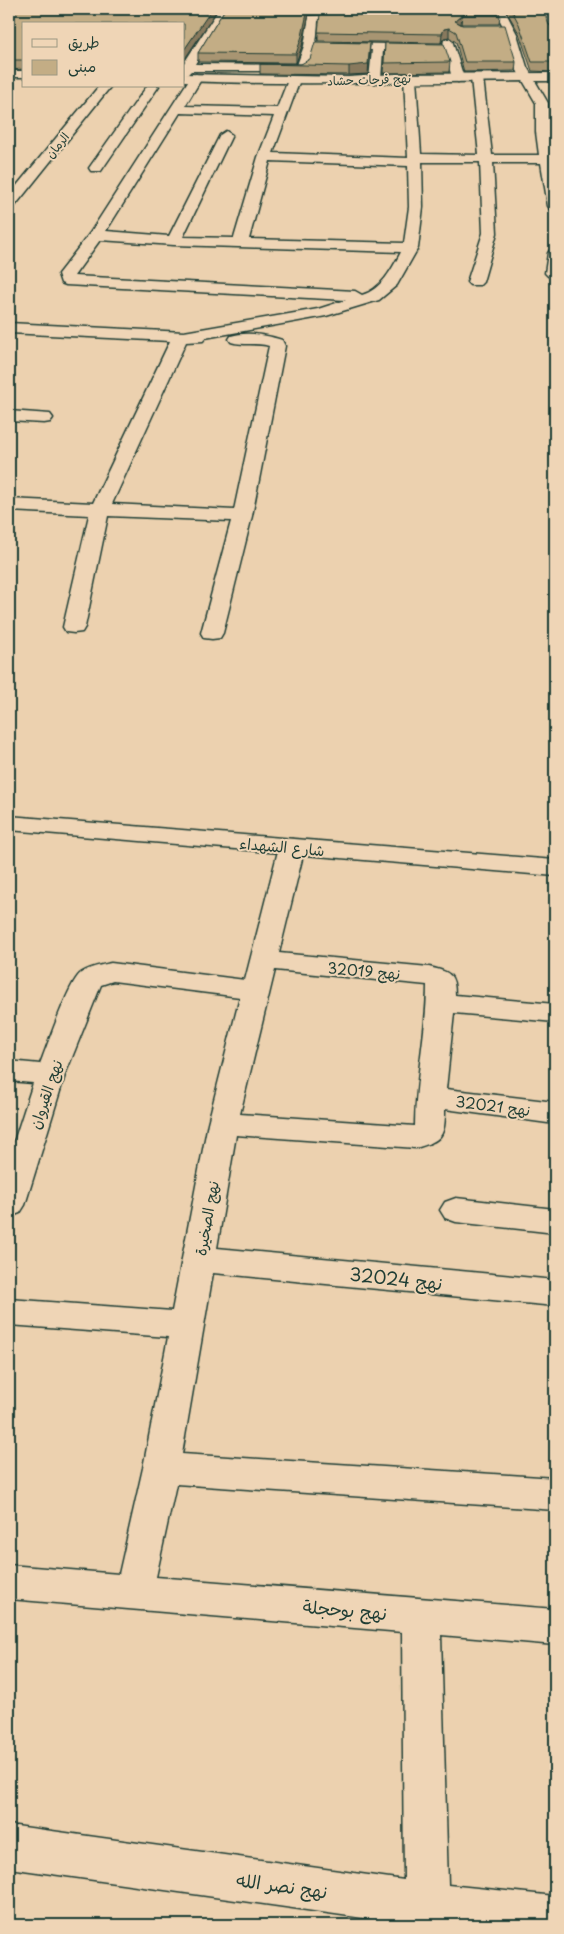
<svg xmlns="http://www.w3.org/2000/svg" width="564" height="1934" viewBox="0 0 564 1934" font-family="'Playpen Sans','Playpen Sans Arabic',sans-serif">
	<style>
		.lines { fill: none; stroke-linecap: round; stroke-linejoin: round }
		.minor-casing { stroke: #1f3d34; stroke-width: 3 }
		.tertiary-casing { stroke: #1f3d34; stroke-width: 3 }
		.minor { fill: #efd5b6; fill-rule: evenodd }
		.tertiary { fill: #efd5b6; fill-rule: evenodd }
		.wall { fill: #a89572; stroke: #1f3d34 }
		.shaded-wall { fill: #88795d; stroke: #1f3d34 }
		.building { fill: #c3ad85; stroke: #1f3d34 }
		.labels { text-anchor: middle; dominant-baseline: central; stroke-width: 4; stroke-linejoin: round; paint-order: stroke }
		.far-street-label { font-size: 12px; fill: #1f3d34; stroke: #efd5b6 }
		.street-label { font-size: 15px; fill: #1f3d34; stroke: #efd5b6 }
		.near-street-label { font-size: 18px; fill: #1f3d34; stroke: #efd5b6 }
	</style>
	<rect width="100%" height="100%" fill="#ecd1af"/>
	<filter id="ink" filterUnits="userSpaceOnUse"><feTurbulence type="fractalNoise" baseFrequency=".02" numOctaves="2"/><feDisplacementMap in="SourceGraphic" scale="10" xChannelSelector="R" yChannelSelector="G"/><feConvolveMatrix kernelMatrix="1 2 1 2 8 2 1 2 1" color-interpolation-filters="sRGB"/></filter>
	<g filter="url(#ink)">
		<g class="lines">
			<defs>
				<g id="minor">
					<path d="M219 9H229L195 64 297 65 304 46 309 16 358 14 363 17 358 20 318 21C317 36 316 61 304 71H191L188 74 184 75V63Z"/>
					<path d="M494 9H504L517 34 527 67 548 103V132L555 169V210L550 209 548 206 541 163H493L497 233 483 282 480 285H470L467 282 483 233 480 162H422L423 207 418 248 397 285 379 300 326 316 205 338 203 341 186 342 112 504 234 510 269 346C256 342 244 346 231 342L229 339 231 336C248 331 266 335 282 340L285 346 252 516 223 633 220 638 212 639 204 638 201 633 231 521 108 516 85 627 82 632 74 633 66 632 63 627 89 515 9 511V499L93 503 170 341 9 333V323L184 332 318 309 346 300 66 285 61 283 58 274 90 233 190 78 196 74 202 78 185 106 277 108 288 80 290 78H298L300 80 273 153 408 158 404 78 406 76H414L416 78 421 154 479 155 471 78 477 74 483 78 492 155H539L536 132V103L515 67 507 34ZM180 113 274 116 258 157 234 238 183 237 232 135 226 131 220 135 169 236 106 231ZM270 161 408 166 409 207 404 243 249 239ZM100 240 174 245 401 252C392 269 382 289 362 295L355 291 74 276Z"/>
					<path d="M541 9H551L555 19V36L550 33Z"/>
					<path d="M448 39 452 40 464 78 462 80 458 82 452 78 445 51 383 50 381 79 375 83 369 79 372 50 334 49 328 46 334 43 443 45 444 40Z"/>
					<path d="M99 86H111L14 207 9 208V195Z"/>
					<path d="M147 86H159L101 171H91L89 168Z"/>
					<path d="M555 249V277L548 276 545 273 548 253 550 250Z"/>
					<path d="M9 411 50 414 53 418 50 422 44 423 9 421Z"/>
					<path d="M292 839 301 842 305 847 279 953 429 967C449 972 455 973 455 995L555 1004V1022L454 1013 446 1089 555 1102V1124L445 1109C445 1137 442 1140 416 1148L236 1135 217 1248 555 1280V1306L213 1273 182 1454 555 1478V1510L176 1484 156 1577 555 1609V1645L441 1635 448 1885 555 1896V1925H413L9 1868V1825L404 1880 402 1632 9 1599V1565L119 1574 143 1468 168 1337 9 1325V1299L172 1311 208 1123 240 997 113 981 101 985 65 1075 25 1205 20 1213 9 1217V1157L33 1083 9 1081V1061L40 1064C47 1047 69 981 81 973 89 967 102 965 111 963L245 980 279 847 283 842ZM275 970 427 985C427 1032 415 1079 415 1126L240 1114Z"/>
					<path d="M456 1198 555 1209V1233L456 1222 445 1218 440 1210 445 1202Z"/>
				</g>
				<g id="tertiary">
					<rect x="9" y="71" width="15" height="6"/>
					<path d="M555 73V81C431 81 308 86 184 81V74L349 77 394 74Z"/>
					<path d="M9 816 555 860V876L9 830Z"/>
				</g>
			</defs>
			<!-- minor casing -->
			<use href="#minor" class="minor-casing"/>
			<!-- tertiary casing -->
			<use href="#tertiary" class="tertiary-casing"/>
			<!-- minor -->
			<use href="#minor" class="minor"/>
			<!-- tertiary -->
			<use href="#tertiary" class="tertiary"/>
		</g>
		<!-- wall -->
		<g class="wall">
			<path d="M9 9 24 24V69L9 70Z"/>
			<path d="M225 9H440L439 11 309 14 302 46 296 63 198 62V53Z"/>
			<path d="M505 9H543L549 25 555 27V72L532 71 519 33Z"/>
			<path d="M553 9H555V15Z"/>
			<path d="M445 12 500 15 499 24H461L516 62 515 71 464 72 456 42 449 37 444 38 441 43 318 41V32Z"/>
			<path d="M370 43 368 74 349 75 260 74V64H301Z"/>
			<path d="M385 43 450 62 449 72 383 73Z"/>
		</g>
		<!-- shaded-wall -->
		<g class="shaded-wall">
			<path d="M212 9H218L184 60V50Z"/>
			<path d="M308 9H309V14L302 46 296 63V54Z"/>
			<path d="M462 15 461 24 455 21Z"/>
			<path d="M449 28V37L444 38 441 43 442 34 444 29Z"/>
			<path d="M370 43 368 74 349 75V66Z"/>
		</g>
		<!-- building -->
		<g class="building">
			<path d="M9 9H212L184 50V24H24V61L23 60H9Z"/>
			<path d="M225 9H308L302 36 296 54 198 53Z"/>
			<path d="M451 9H497L500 15H462L455 21 462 25H505L516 62H465L456 32 449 28 444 29 442 34 318 32 320 14 445 12Z"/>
			<path d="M511 9H543L549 25 555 27V62H532L519 24Z"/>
			<path d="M315 42 370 43 368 64 349 66 260 64H301L310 59Z"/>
			<path d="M385 43 444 44 450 62 384 63Z"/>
		</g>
	</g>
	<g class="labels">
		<!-- far-street labels -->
		<g class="far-street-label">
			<text transform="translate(369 79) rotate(-2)">نهج فرحات حشاد</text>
			<text transform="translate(57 145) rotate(-51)">الرمان</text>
		</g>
		<!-- street labels -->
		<g class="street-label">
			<text transform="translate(282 846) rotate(5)">شارع الشهداء</text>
			<text transform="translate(364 970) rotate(5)">نهج 32019</text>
			<text transform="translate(45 1094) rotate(-71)">نهج القيروان</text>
			<text transform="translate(493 1105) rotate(7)">نهج 32021</text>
			<text transform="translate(206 1218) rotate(-80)">نهج الصخيرة</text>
		</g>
		<!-- near-street labels -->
		<g class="near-street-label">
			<text transform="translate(396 1278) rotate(6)">نهج 32024</text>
			<text transform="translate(345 1609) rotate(5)">نهج بوحجلة</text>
			<text transform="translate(282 1885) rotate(8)">نهج نصر الله</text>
		</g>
	</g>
	<!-- margin -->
	<rect width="564" height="1934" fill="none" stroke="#efd5b6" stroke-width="30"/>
	<rect x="15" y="15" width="534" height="1904" fill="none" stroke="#1f3d34" stroke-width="2" filter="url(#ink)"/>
	<!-- legend -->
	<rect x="22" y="22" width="162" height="65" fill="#efd5b6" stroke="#9c9882"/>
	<rect x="32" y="39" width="25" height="8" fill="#efd5b6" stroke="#9c9882"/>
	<text x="68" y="48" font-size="15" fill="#1f3d34">طريق</text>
	<rect x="32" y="60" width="25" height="15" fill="#c3ad85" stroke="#9c9882"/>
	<text x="68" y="72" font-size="15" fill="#1f3d34">مبنى</text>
</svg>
